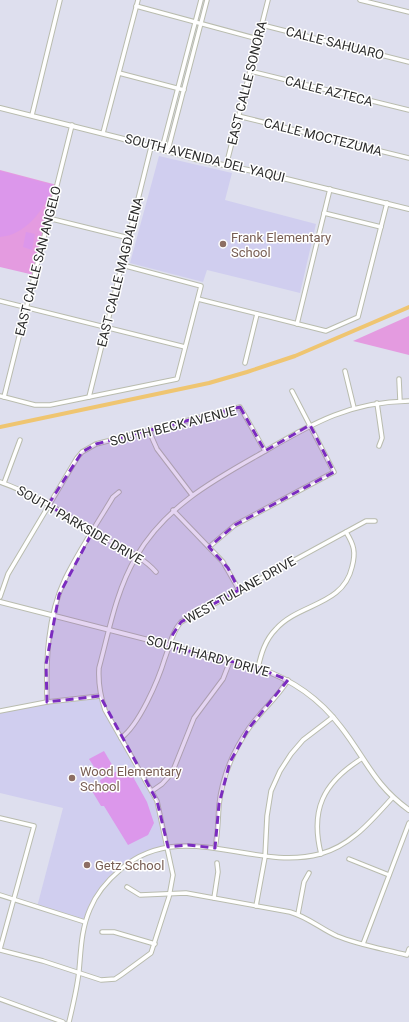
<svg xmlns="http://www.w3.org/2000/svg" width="409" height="1022" viewBox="0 0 409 1022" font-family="Roboto,sans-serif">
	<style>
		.education { fill: #d0ceef }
		.green { fill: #e49be0 }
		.pitch { fill: #dc97eb }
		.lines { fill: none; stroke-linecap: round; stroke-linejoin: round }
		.canal { stroke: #efc571; stroke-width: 4 }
		.minor-casing { stroke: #b9bcae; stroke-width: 5.5 }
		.tertiary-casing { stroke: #b9bcae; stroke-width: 6 }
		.minor { stroke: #fff; stroke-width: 3.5 }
		.tertiary { stroke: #fff; stroke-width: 4 }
		.marked { fill: #7b2cbf; fill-opacity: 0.2; stroke: #7b2cbf; stroke-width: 3; stroke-dasharray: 8 5; stroke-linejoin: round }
		.education-dot { fill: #8d6e63; stroke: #fff; stroke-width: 1.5 }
		.labels { text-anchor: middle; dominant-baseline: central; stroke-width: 3; stroke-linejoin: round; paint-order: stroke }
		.street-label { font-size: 13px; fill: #2c2c2c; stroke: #fff }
		.education-label { font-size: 13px; fill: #785e54; stroke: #fff; text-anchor: start }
	</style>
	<rect width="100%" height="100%" fill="#dedfee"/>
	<!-- education -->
	<g class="education">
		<path d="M159 156 232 173 225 200 316 224 300 293 207 270 203 282 130 263Z"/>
		<path d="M100 696 105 710 157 801 168 847 157 850 125 866 101 890 85 922 37 907 63 808 0 793V711L26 705Z"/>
	</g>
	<!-- green -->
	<g class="green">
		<path d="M0 170 57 185 34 275 0 267Z"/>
		<path d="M409 316V355L353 341Z"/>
	</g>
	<!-- pitch -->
	<g class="pitch">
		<path d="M0 171 53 185C46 208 26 235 0 237Z"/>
		<path d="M26 232 35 234 32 250 23 247Z"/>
		<path d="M104 751 114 768 100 776 89 759Z"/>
		<path d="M127 766 147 802 154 823 148 835 128 845 104 806H101L92 791 101 785 100 780Z"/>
	</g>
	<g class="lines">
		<!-- canal -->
		<path class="canal" d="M0 427 209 383 247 372 295 356 409 307"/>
		<defs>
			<g id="minor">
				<path d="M201 0 163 145 166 151 169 146 207 0"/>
				<path d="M360 0 409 12"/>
				<path d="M136 6 258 39"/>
				<path d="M262 25 409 62"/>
				<path d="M250 71 409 110"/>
				<path d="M119 73 184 90"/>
				<path d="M32 115 60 0"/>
				<path d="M238 116 409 158"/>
				<path d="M103 133 138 0"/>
				<path d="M226 166 268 0"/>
				<path d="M324 213 381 227"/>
				<path d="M48 218 129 238"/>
				<path d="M198 299 326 331 358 317 387 203"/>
				<path d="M0 301 185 347"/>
				<path d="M297 324 330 189"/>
				<path d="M245 363 257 314"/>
				<path d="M345 371 354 408"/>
				<path d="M399 379 400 401"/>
				<path d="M0 396 35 405H50L177 379 201 286 122 265"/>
				<path d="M4 397 72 125"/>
				<path d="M89 397 151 147"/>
				<path d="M377 403 382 438 379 446"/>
				<path d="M149 431 157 449 192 495"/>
				<path d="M0 482C37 495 71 518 105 538 122 548 143 557 156 572"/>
				<path d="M4 483 20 440"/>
				<path d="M173 510 223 562 239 590"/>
				<path d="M209 547 235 525 334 472 292 391"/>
				<path d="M0 597 8 574 77 458 82 452 96 444 240 407 265 451"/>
				<path d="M258 668C261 654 265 640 276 629 299 603 343 606 352 567 356 552 354 545 346 532"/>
				<path d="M47 702C46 661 47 617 65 579 79 550 97 524 113 497L119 492"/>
				<path d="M0 711 47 702 100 696"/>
				<path d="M121 738C139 725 158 681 165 658 170 645 172 632 181 622L366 521H375"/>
				<path d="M152 791 162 784 172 773 194 718 223 679 230 661"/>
				<path d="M0 818 34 826 0 949"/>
				<path d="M215 848C218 834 218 819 219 805 222 778 233 751 249 728 261 711 277 698 288 680"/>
				<path d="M321 854C310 810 323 783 361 759"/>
				<path d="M349 859 389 875"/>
				<path d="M127 887 140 895 186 893 290 912C308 917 321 929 337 936 359 945 384 949 407 955L409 949"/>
				<path d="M0 895 85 922"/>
				<path d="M214 898 218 872 217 863"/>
				<path d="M256 906 265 857 267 816 271 791 280 771 291 754 303 740 333 717"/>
				<path d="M298 914 304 882 309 873"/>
				<path d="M102 932H114L155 944"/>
				<path d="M363 944 409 823"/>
				<path d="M0 950 43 961 101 980 115 979 121 975 151 953 169 897 173 875 157 801 105 710C100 695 98 684 99 668 109 631 116 591 136 557 165 507 212 481 260 454 312 424 347 402 409 401"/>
				<path d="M0 999 63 1022"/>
				<path d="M69 1022C73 1005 77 989 79 971 81 950 81 930 90 909 96 894 108 880 121 869 182 817 253 872 320 854 351 846 372 820 393 797"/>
			</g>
			<g id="tertiary">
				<path d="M0 108 120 138 199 160 258 172 409 209"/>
				<path d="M0 602 258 668C291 679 320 699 341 727 366 759 374 785 409 810"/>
			</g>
		</defs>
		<!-- minor casing -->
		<use href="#minor" class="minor-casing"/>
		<!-- tertiary casing -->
		<use href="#tertiary" class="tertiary-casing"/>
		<!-- minor -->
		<use href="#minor" class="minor"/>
		<!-- tertiary -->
		<use href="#tertiary" class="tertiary"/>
	</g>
	<!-- marked area -->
	<path class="marked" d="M240 407 265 451 310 425 334 472 235 525 209 547 228 568 239 590 181 622 173 634 169 646 258 668 288 680 249 728 230 762 219 804 215 848 188 845 168 847 157 801 100 696 47 702 46 664 59 595 93 531 48 505 82 452 96 444Z"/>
	<!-- markers -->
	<g class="education-dot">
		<circle cx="223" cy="244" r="4"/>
		<circle cx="72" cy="778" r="4"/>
		<circle cx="87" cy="865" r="4"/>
	</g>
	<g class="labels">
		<!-- street labels -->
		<g class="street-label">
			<text transform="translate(335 43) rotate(14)">CALLE SAHUARO</text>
			<text transform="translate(247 83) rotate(-76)">EAST CALLE SONORA</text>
			<text transform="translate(329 91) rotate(14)">CALLE AZTECA</text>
			<text transform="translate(323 137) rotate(14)">CALLE MOCTEZUMA</text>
			<text transform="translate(205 158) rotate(14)">SOUTH AVENIDA DEL YAQUI</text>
			<text transform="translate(38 261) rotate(-76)">EAST CALLE SAN ANGELO</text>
			<text transform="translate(120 272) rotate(-76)">EAST CALLE MAGDALENA</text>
			<text transform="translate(173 426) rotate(-14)">SOUTH BECK AVENUE</text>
			<text transform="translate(80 525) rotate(30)">SOUTH PARKSIDE DRIVE</text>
			<text transform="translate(240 590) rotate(-29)">WEST TULANE DRIVE</text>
			<text transform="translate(208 656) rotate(15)">SOUTH HARDY DRIVE</text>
		</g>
		<!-- education labels -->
		<g class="education-label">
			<text x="231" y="237">Frank Elementary<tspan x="231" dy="15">School</tspan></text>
			<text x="80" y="771">Wood Elementary<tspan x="80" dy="15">School</tspan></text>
			<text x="95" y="865">Getz School</text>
		</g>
	</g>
</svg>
